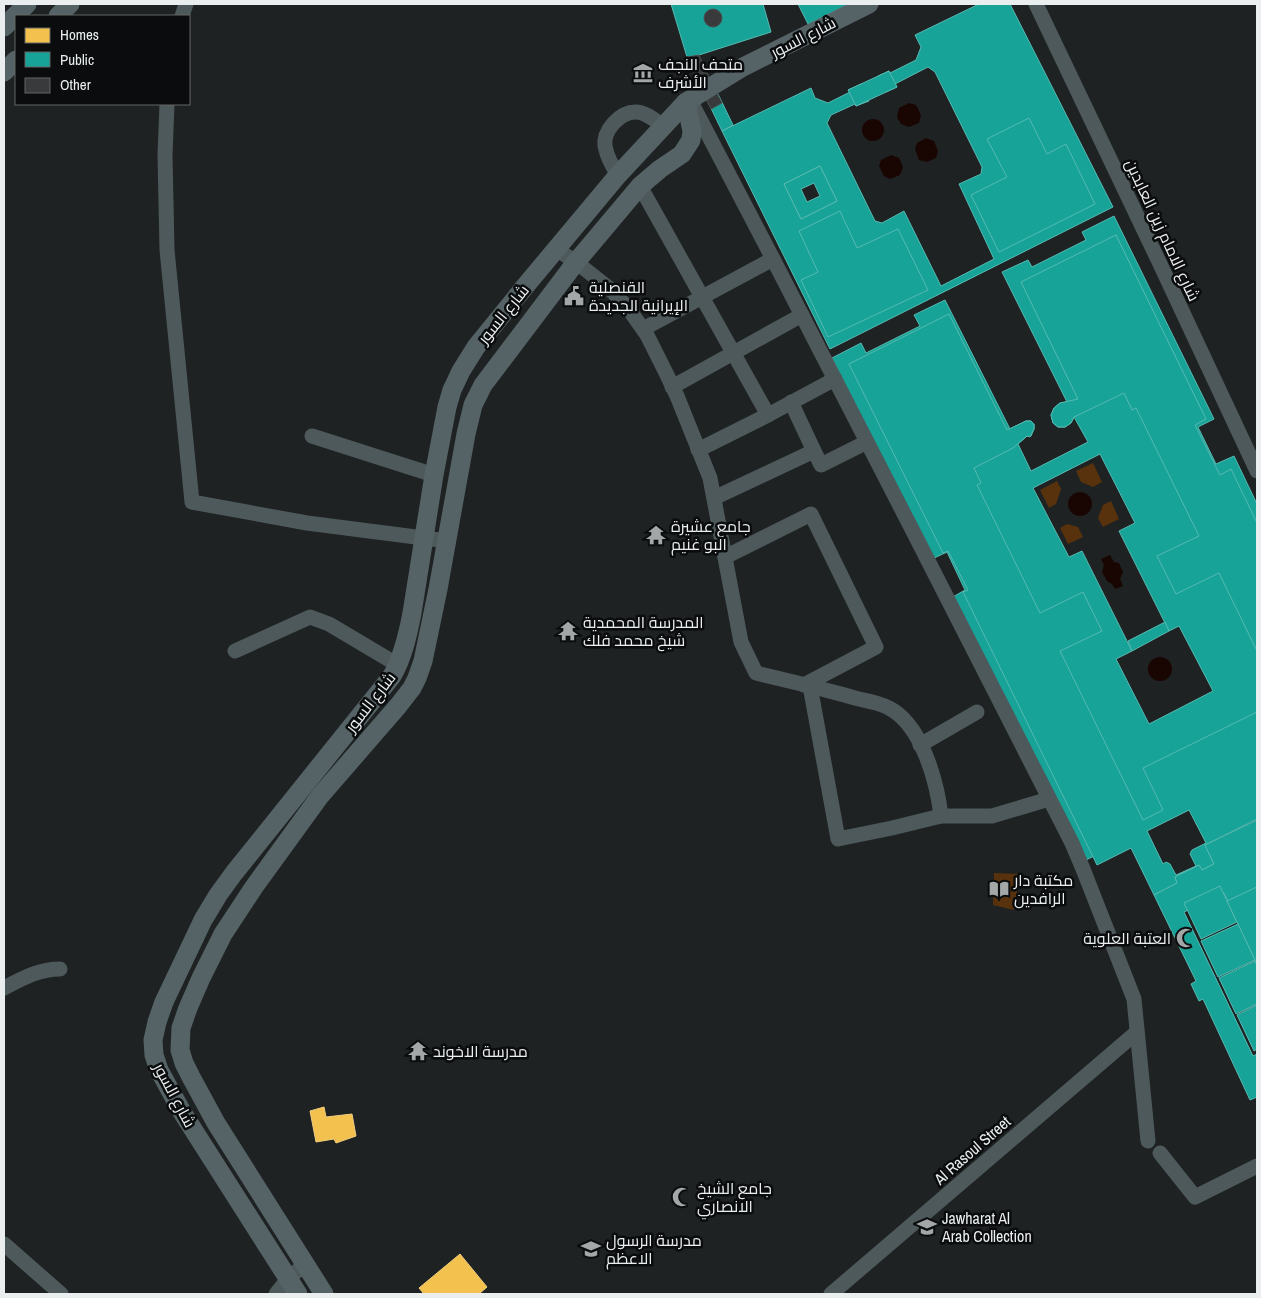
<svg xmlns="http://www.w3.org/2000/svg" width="1261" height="1298" viewBox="0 0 1261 1298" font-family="'Archivo Narrow',Cairo,sans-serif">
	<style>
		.green { fill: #57320d }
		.water { fill: #190603 }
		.homes { fill: #f2c14e; stroke: #f0ce7e }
		.public { fill: #17a398; stroke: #56bab2; fill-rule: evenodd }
		.building { fill: #383a3b; stroke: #4b4d4e }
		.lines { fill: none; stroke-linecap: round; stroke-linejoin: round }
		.minor { stroke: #4e595b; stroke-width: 15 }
		.major { stroke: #556366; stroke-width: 19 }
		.labels { text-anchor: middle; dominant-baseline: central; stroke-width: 5; stroke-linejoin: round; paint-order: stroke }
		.street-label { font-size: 16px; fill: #eaeeee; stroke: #0a0c0d }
		.poi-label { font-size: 16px; fill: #eaeeee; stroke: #0a0c0d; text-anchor: start }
	</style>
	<rect width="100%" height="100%" fill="#1f2223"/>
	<!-- green -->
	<g class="green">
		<path d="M1093 463 1102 482 1093 487 1081 482 1076 471Z"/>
		<path d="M1057 481 1061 489 1056 504 1049 508 1040 490Z"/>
		<path d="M1111 501 1119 519 1103 527 1098 518 1103 505Z"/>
		<path d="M1067 524 1078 527 1083 537 1068 544 1060 528Z"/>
		<path d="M994 873 1020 874 1014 910 993 905Z"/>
	</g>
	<!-- water -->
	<g class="water">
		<path d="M909 103 916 105 921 115 919 123 909 127 901 124 897 117 899 108Z"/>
		<circle cx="873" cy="130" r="11"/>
		<path d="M926 138 934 141 938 151 936 158 927 162 919 160 915 149 917 143Z"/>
		<path d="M891 155 899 158 903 167 900 175 890 179 884 176 879 166 881 160Z"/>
		<circle cx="1080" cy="504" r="12"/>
		<path d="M1110 555 1114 562 1119 563 1123 572 1120 579 1123 586 1115 589 1112 584 1107 581 1102 572 1104 565 1101 559Z"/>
		<circle cx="1160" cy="669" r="12"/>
	</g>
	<!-- homes -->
	<g class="homes">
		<path d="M324 1107 326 1117 352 1114 356 1136 336 1143 334 1139 316 1142 310 1111Z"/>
		<path d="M460 1254 487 1287 479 1294H424L419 1288Z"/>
	</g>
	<!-- public -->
	<g class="public">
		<path d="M671 4H763L771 32 699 55 687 57Z"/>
		<path d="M798 4H849L808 24Z"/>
		<path d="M979 4H1010L1113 207 830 349 722 131 811 88 815 98 828 103 850 92 848 90 861 84 869 101 856 106 855 104 831 115 827 123 875 221 882 223 904 211 941 286 994 259 959 184 981 174 982 167 935 72 928 67 895 84 897 87 886 92 878 76 889 71 890 73 916 60 921 47 915 35ZM820 166 837 201 801 219 784 184Z"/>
		<path d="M889 71 897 87 856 106 848 90Z"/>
		<path d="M718 94 733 125 722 131 707 100Z"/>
		<path d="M1029 118 1047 154 1066 144 1095 204 999 252 971 195 1007 177 987 139Z"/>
		<path d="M820 166 837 201 801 219 784 184ZM814 183 820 196 807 202 801 189Z"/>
		<path d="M840 211 857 248 898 229 928 290 828 337 801 280 818 272 799 231Z"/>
		<path d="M1114 216 1214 419 1198 427 1216 464 1234 456 1257 504V775L1082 862 951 598 965 590 947 552 930 560 832 358 861 343 866 353 920 326 914 315 945 300 1010 429 1026 421H1031L1034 424V429L1031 436H1027L1018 444 1031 471 1088 442 1074 417 1071 423 1065 427H1058L1053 423 1051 415 1054 408 1060 403 1067 402 1002 272 1028 260 1032 267 1086 240 1082 232ZM1100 454 1135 523 1119 531 1169 631 1179 626 1213 691 1149 724 1116 659 1132 651 1082 551 1069 557 1033 488Z"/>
		<path d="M1116 235 1206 419 1195 425 1220 475 1231 469 1257 523V651L1219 573 1176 594 1157 556 1199 536 1136 408 1132 410 1124 393 1074 417 1071 423 1065 427H1058L1053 423 1051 415 1054 408 1060 403 1078 399 1021 282Z"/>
		<path d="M949 314 1007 430 1026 421H1031L1034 424V429L1030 437 1027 436 1013 448 974 468 981 483 977 485 1040 613 1083 592 1102 631 1060 651 1143 820 1163 810 1143 768 1257 712V819L1205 845 1214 864 1202 870 1199 865 1175 877 1177 883 1154 895 1131 848 1097 865 963 592 968 590 948 551 943 553 849 364ZM1189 810 1206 843 1192 850 1190 854 1196 866 1176 875 1170 864 1166 862 1163 864 1147 831Z"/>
		<path d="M1165 622 1169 631 1132 651 1128 641Z"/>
		<path d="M1257 820V965L1224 893 1184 912 1253 1056 1257 1054V1097L1250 1100 1203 999 1199 1001 1191 984 1196 981 1154 895 1177 883 1175 877 1199 865 1202 870 1214 864 1205 845Z"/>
		<path d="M1220 886 1237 922 1201 939 1184 903Z"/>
		<path d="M1257 887V965L1227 901Z"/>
		<path d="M1238 924 1255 960 1218 977 1201 941Z"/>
		<path d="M1255 961 1257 965V1004L1236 1014 1219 978Z"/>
		<path d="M1257 1005V1049L1254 1051 1237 1015Z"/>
	</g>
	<!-- building -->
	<g class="building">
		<circle cx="713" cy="18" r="9"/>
		<path d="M699 55 710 80 699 85 687 57Z"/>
		<path d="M706 71 722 103 711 109 695 77Z"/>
	</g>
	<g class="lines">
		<!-- minor -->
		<g class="minor">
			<path d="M1036 4 1161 266 1257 471"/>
			<path d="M182 16 186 4"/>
			<path d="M167 104 165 155 167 250 192 502 307 523 447 541"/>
			<path d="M618 175C612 166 607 157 605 146 603 131 619 112 636 112 646 112 656 121 663 126"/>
			<path d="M640 186 768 415 698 450"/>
			<path d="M556 249 576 262 610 289 628 308 647 335 667 375 677 396 710 478 741 642 756 673 810 686 838 839 892 828 941 816H992L1049 799"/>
			<path d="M773 259 917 539 1072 843 1083 869 1134 999 1148 1141"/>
			<path d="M643 329 773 259 690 100"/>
			<path d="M672 387 802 315"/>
			<path d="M768 415 835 379"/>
			<path d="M312 436 434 475"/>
			<path d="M814 451 821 465 867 442"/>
			<path d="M714 498 814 451 791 402"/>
			<path d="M725 557 811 514 876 647 804 685"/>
			<path d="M235 651 310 617 329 624 398 665"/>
			<path d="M810 686C827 690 843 695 859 699 869 701 880 703 889 708 922 725 937 782 941 816"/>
			<path d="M920 745 977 712"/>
			<path d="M4 988C23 978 39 969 60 969"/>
			<path d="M1160 1153 1195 1197 1257 1166"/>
			<path d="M4 1244 61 1294"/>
			<path d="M276 1294 288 1279 305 1264"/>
			<path d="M831 1294 1137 1032"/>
		</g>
		<!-- major -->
		<g class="major">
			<path d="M58 16 70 4"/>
			<path d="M4 27 27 4"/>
			<path d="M4 72 16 60"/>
			<path d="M298 1294 182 1112 159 1070 154 1055 153 1040 157 1022 164 1002 203 920 218 895 234 873 392 676C403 657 408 634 412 613L434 475 447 407 452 390 461 371 476 347 527 284 618 175 686 102 743 67 869 4"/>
			<path d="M324 1294 216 1123 191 1077 184 1063 180 1050 181 1028 188 1008 201 978 223 934 254 887 320 796 398 706 412 688 417 678 423 661 438 589 466 434 473 405 483 385 576 262 640 186 660 169 682 154 691 140 692 131 686 102"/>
		</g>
	</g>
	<!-- icons -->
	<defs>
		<symbol id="museum-bare" viewBox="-9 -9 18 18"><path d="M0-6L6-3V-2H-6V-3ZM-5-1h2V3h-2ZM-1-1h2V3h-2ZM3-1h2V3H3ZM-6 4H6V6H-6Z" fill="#a3a7a7" stroke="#0a0c0d" stroke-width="2.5" paint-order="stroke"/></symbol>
		<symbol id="civic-bare" viewBox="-9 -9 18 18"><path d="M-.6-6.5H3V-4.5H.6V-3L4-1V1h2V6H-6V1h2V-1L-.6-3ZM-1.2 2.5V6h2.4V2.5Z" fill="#a3a7a7" stroke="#0a0c0d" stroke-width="2.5" paint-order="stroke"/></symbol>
		<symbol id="temple-bare" viewBox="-9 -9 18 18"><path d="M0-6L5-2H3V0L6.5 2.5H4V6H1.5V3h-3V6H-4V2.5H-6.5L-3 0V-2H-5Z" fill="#a3a7a7" stroke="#0a0c0d" stroke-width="2.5" paint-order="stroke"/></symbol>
		<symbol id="library-bare" viewBox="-9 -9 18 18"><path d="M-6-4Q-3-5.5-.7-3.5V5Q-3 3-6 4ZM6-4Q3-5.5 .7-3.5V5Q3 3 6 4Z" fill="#a3a7a7" stroke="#0a0c0d" stroke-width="2.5" paint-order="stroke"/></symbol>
		<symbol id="mosque-bare" viewBox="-9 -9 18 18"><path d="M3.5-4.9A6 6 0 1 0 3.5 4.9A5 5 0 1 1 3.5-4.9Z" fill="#a3a7a7" stroke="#0a0c0d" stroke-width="2.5" paint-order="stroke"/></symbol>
		<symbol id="university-bare" viewBox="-9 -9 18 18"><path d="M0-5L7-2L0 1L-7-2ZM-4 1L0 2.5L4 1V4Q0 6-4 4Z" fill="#a3a7a7" stroke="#0a0c0d" stroke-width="2.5" paint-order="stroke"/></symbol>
		<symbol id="school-bare" viewBox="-9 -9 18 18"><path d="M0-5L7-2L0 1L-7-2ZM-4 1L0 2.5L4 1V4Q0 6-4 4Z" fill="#a3a7a7" stroke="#0a0c0d" stroke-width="2.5" paint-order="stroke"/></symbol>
	</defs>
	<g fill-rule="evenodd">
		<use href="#museum-bare" x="629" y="59" width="28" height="28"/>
		<use href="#civic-bare" x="560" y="282" width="28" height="28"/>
		<use href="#temple-bare" x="642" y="521" width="28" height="28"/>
		<use href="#temple-bare" x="554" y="617" width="28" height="28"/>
		<use href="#library-bare" x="985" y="875" width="28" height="28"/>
		<use href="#mosque-bare" x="1172" y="924" width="28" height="28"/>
		<use href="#temple-bare" x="404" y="1037" width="28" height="28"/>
		<use href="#mosque-bare" x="668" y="1183" width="28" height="28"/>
		<use href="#university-bare" x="913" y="1213" width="28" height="28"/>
		<use href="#school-bare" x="577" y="1235" width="28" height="28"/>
	</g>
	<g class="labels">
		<!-- street labels -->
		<g class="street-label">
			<text transform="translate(803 37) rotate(-27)">شارع السور</text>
			<text transform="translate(1163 230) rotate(65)">شارع الامام زين العابدين</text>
			<text transform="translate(503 314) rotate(-51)">شارع السور</text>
			<text transform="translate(370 702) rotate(-52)">شارع السور</text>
			<text transform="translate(175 1095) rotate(62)">شارع السور</text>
			<text transform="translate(972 1150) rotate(-41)">Al Rasoul Street</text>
		</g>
		<!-- poi labels -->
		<g class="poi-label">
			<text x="658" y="64">متحف النجف<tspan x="658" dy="18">الأشرف</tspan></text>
			<text x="589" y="287">القنصلية<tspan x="589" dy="18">الإيرانية الجديدة</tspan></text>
			<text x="671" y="526">جامع عشيرة<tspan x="671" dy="18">البو غنيم</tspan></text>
			<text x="583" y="622">المدرسة المحمدية<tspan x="583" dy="18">شيخ محمد فلك</tspan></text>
			<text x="1014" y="880">مكتبة دار<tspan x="1014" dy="18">الرافدين</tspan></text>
			<text x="1171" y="938" text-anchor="end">العتبة العلوية</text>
			<text x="433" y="1051">مدرسة الاخوند</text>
			<text x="697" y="1188">جامع الشيخ<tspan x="697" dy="18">الانصاري</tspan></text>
			<text x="942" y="1218">Jawharat Al<tspan x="942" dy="18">Arab Collection</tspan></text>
			<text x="606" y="1240">مدرسة الرسول<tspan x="606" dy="18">الاعظم</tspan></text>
		</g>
	</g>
	<!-- border -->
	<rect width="1261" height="1298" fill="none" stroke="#eaeeee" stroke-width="10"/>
	<!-- legend -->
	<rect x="15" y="15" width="175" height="90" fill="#0a0c0d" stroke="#646667"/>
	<rect x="25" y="28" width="25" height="15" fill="#f2c14e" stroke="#646667"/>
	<text x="60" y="40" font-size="15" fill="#eaeeee">Homes</text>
	<rect x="25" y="52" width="25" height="15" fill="#17a398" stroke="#646667"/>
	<text x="60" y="65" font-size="15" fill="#eaeeee">Public</text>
	<rect x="25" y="78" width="25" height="15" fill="#383a3b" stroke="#646667"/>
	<text x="60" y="90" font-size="15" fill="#eaeeee">Other</text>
</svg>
